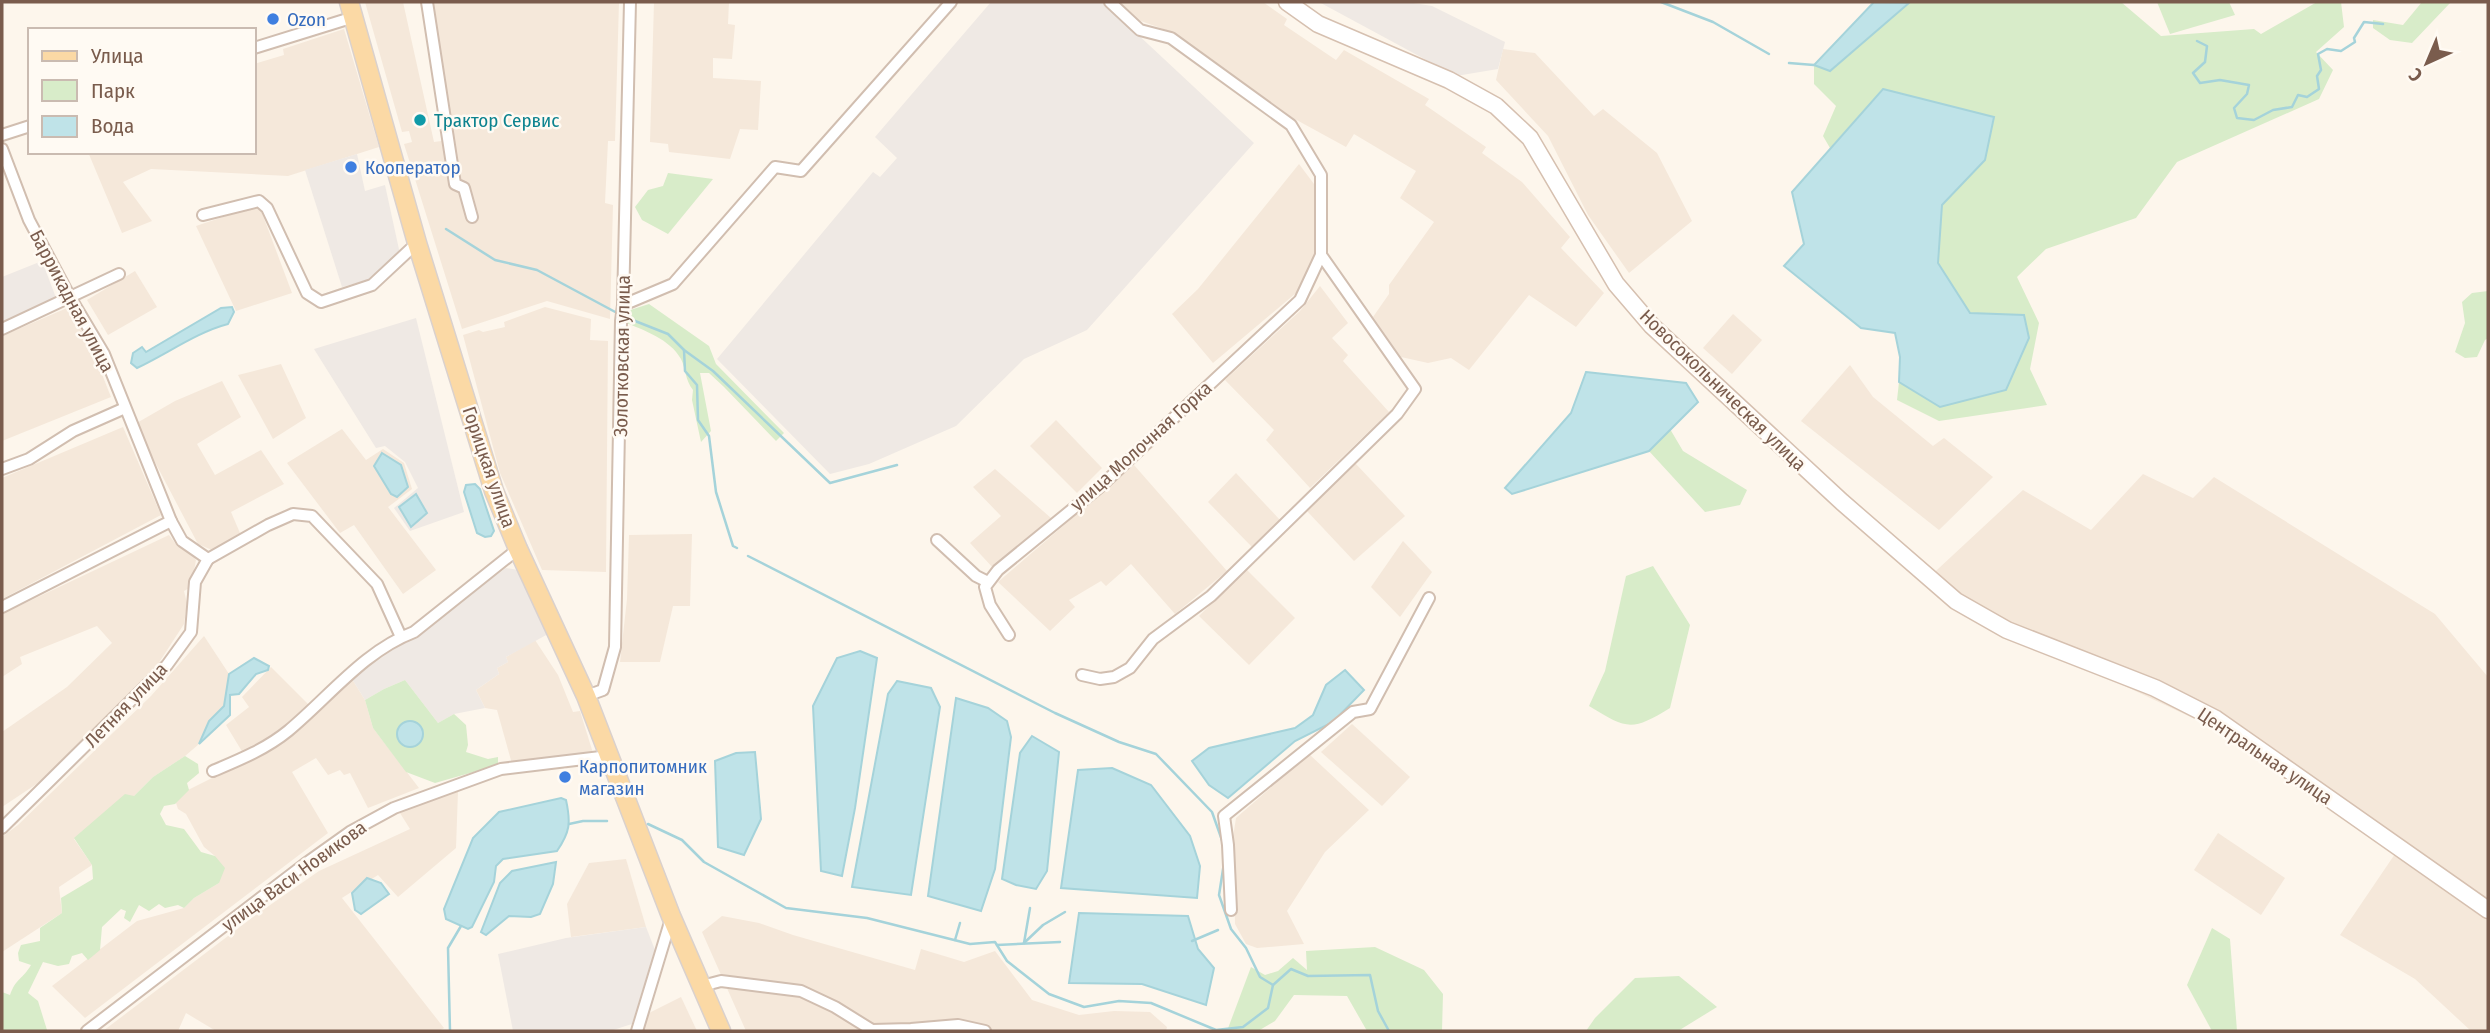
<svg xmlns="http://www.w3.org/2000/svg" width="2490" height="1033" viewBox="0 0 2490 1033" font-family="'Fira Sans Condensed',sans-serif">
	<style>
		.residential { fill: #f5e8da }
		.industrial { fill: #efe9e4 }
		.green { fill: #d8ecc9 }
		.water { fill: #bfe3e8; stroke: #a5d3da; stroke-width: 2 }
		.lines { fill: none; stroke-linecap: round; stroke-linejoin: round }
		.stream { stroke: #a5d3da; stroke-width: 2.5 }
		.minor-casing { stroke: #d1beb0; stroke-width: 14 }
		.secondary-casing { stroke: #d6c0b0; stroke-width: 19 }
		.primary-casing { stroke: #dad1cd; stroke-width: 21 }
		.minor { stroke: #fff; stroke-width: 10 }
		.secondary { stroke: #fff; stroke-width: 16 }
		.primary { stroke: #fbd9a5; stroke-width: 18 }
		.shop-dot { fill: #3f7fe0; stroke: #fffaf3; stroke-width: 2.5 }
		.culture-dot { fill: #0f9aa8; stroke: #fffaf3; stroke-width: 2.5 }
		.labels { text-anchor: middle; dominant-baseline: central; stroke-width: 5; stroke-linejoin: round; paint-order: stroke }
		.shop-label { font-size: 19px; fill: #366cbe; stroke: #fffaf3; text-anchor: start }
		.culture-label { font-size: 19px; fill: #0d838f; stroke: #fffaf3; text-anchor: start }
		.street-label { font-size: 19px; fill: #7a5c4d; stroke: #fffaf3 }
	</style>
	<rect width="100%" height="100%" fill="#fdf6ec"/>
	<!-- residential -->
	<g class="residential">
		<path d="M365 2H403L434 142 449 140 430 2H619L615 141H608L605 203 613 205 610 319 547 301 462 329 404 144 412 142 409 131 402 132Z"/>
		<path d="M654 2H729L728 24 735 25 732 59 713 58V78L761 81 758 130 740 129 730 159 669 152 668 144 650 142Z"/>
		<path d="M1120 2H1263L1287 19 1284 25 1336 60 1344 50 1429 99 1425 105 1486 147 1482 153 1522 182 1570 237 1561 248 1604 293 1576 327 1529 295 1469 370 1451 358 1428 363 1401 357 1373 317 1389 294V285L1434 222 1400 198 1416 171 1354 134 1346 147 1293 118 1169 31 1138 20Z"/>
		<path d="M344 29 379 147 288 176 151 169 123 182 152 221 122 233 88 152H254V64L284 55 283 49Z"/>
		<path d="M1503 49 1535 53 1594 116 1603 109 1657 153 1692 221 1629 273 1588 215 1548 136 1496 80Z"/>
		<path d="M1299 164 1317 188V258L1302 288 1213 363 1172 314 1198 289Z"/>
		<path d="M259 205 292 293 236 311 196 226Z"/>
		<path d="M135 271 157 307 108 335 87 300Z"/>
		<path d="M1320 286 1348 323 1332 338 1348 355 1343 361 1389 412 1310 488 1266 440 1274 430 1225 380 1300 311Z"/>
		<path d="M545 307 591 319 590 340 608 341 606 572 542 570 500 473 463 335 479 330 483 332 505 327 504 322Z"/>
		<path d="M67 308 90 344 111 397 2 441V336Z"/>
		<path d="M1733 314 1762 340 1732 374 1703 348Z"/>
		<path d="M281 364 306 418 273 439 238 375Z"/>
		<path d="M1850 365 1873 397 1933 446 1944 438 1993 477 1939 530 1801 421Z"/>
		<path d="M222 381 241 417 197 444 215 475 261 450 284 484 231 512 240 533 212 550 198 544 135 424 175 401Z"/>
		<path d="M1056 420 1102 468 1077 493 1030 446Z"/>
		<path d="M123 427 161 515 2 599V478Z"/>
		<path d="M342 429 366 460 383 449 404 463 412 489 388 507 436 570 403 594 354 525 340 533 287 463Z"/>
		<path d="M1355 463 1405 516 1354 561 1307 511Z"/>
		<path d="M1134 465 1227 571 1175 614 1131 564 1106 586 1101 581 1069 600 1075 607 1050 631 998 582Z"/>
		<path d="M995 469 1051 518 994 569 970 543 1001 516 973 487Z"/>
		<path d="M1236 473 1280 520 1252 547 1208 502Z"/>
		<path d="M2143 474 2193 498 2214 477 2435 614 2488 677V1031H2471L2415 979 2340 935 2397 851 2216 729 2112 680 1975 621 1924 582 2023 490 2091 530Z"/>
		<path d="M692 534 690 606H673L660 662H620L627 599 629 535Z"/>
		<path d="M169 535 178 547H186L196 560 191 587 184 591 187 603 184 624 158 664 130 695 38 783 2 807V732L67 687 112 643 97 626 20 657 22 664 2 677V614Z"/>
		<path d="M1403 541 1432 572 1400 617 1371 587Z"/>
		<path d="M1246 569 1295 618 1249 665 1199 616Z"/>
		<path d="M204 636 229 674 224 706 209 721 199 744 185 756 153 777 134 796 74 839 92 865 59 887 62 913 2 952V837L18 825 151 696Z"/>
		<path d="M535 640 558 675 573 712 580 711 593 753 512 764 497 710 485 708 476 690 499 674 497 668 508 662 506 657Z"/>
		<path d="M271 667 310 706 273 735 243 753 226 725 249 707 242 697Z"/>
		<path d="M352 679 365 700 373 728 419 788 368 808 350 773 344 775 340 770 328 775 316 758 292 772 328 833 85 1018 52 986 137 921 184 908 194 898 219 883 215 856 204 847 186 814 178 809 174 797 264 752 307 721Z"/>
		<path d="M1352 724 1410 777 1382 806 1321 752Z"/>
		<path d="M1309 754 1369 810 1325 852 1287 911 1304 944 1257 948 1246 944 1235 924 1233 837 1236 818Z"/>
		<path d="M458 791 456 848 398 897 378 875 342 898 444 1028 439 1031H216L186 1013 178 1031H103L253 917 319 871 410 829 400 813 411 807Z"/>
		<path d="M2218 833 2285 878 2261 915 2194 870Z"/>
		<path d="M626 859 646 927 571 937 567 904 589 863Z"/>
		<path d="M722 916 759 923 793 935 915 970 921 949 964 962 995 951 1032 1000 1079 1015 1114 1011 1150 1012 1167 1027 1166 1031H746L702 932Z"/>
		<path d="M681 997 697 1031H639L643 1016Z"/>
	</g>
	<!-- industrial -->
	<g class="industrial">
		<path d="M991 2H1103L1254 143 1087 330 1024 359 956 426 869 464 830 474 717 359 873 172 880 177 897 158 875 137Z"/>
		<path d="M1319 2H1407L1432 6 1505 42 1498 69 1456 76Z"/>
		<path d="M357 154 365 191 385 185 400 254 368 280 342 287 305 170Z"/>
		<path d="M42 261 58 303 2 325V277Z"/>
		<path d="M416 318 464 512 410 531 394 508 418 488 405 462 385 446 376 448 314 349Z"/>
		<path d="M506 568 518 570 548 634 506 657 508 662 497 668 499 674 476 690 485 708 454 714 438 723 405 680 384 689 365 700 352 679Z"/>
		<path d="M646 927 655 950 632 1024 610 1031H513L498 954 566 938Z"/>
	</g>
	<!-- green -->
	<g class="green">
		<path d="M1903 2H2121L2161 36 2254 29 2261 34 2317 2H2341L2344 27 2316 52 2333 70 2319 99 2177 162 2136 218 2046 249 2017 277 2039 323 2030 369 2047 405 1939 421 1897 400 1899 382 1940 406 2024 315 1970 313 1938 263 1942 205 1985 160 1883 89 1830 148 1823 136 1836 106 1814 84V65L1830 71 1908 3Z"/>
		<path d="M2157 2H2229L2235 15 2170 34Z"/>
		<path d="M2422 2H2451L2412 43 2390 40 2373 28V20L2403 25Z"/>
		<path d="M668 173 713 179 668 234 642 220 635 207 648 190 663 186Z"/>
		<path d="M2488 291V338L2485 340 2477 357 2465 358 2455 352 2465 323 2462 302 2472 293Z"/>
		<path d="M649 304 709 346 716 364 784 433 776 441 724 387 709 373H700L711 431 701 442 692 400 693 390C685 380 686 369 681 359 670 339 643 330 624 322L627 311Z"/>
		<path d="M1670 429 1683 451 1747 490 1740 505 1705 512 1649 451Z"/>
		<path d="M1653 566 1690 625 1670 708C1631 732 1627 729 1589 706L1605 671 1626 576Z"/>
		<path d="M405 680 438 723 454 714 466 725 468 745 466 752 488 759 498 757V765L435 783 406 772 373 728 365 700 384 689Z"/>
		<path d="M185 756 198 764 199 773 187 783 189 790 175 804 164 806 160 814 166 825 184 829 201 852 215 856 225 868 219 883 194 898 184 908 178 905 165 908 159 904 149 911 139 905 130 922 124 918 126 911 121 909 102 927 100 950 88 960 82 953 72 956 69 964 58 966 43 962 28 993 38 1001 47 1030 58 1031H2V992L10 995C16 978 23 979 31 965L19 961 18 953 21 945 40 941V928L62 913 61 898 93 879 92 865 74 838 125 794 134 796 153 777Z"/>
		<path d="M2212 928 2230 939 2237 1031H2212L2187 985Z"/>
		<path d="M1375 947 1424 970 1443 994 1442 1031H1367L1347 996 1294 995 1275 1021 1258 1031H1227L1251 967 1265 975 1278 971 1293 958 1307 970 1306 951Z"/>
		<path d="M1679 976 1717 1007 1678 1031H1586L1595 1018 1635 978Z"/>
	</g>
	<!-- water -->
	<g class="water">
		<path d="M1874 2 1909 3 1830 71 1814 65Z"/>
		<path d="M1883 89 1994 117 1985 160 1942 205 1938 263 1970 313 2024 315 2029 338 2006 390 1940 407 1899 382 1900 357 1895 333 1861 328 1784 266 1804 244 1792 192Z"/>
		<path d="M232 307 234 312 228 324C197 332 167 354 137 368L131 363 133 353 142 347 146 352 221 308Z"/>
		<path d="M1586 372 1686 383 1698 402 1649 451 1512 494 1505 488 1571 413Z"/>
		<path d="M382 453 401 465 408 487 397 497 391 494 374 466Z"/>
		<path d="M475 484 480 489 494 531 491 536 485 537 477 533 464 492 466 485Z"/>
		<path d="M416 494 427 513 411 527 399 507Z"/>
		<path d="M860 651 877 658 855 808 842 876 821 871 813 706 837 658Z"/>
		<path d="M254 658 269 666 268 670 256 674 239 694 230 695V715L199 744 209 721 224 706 229 674Z"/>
		<path d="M1345 670 1364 690 1333 722 1295 741 1228 798 1209 785 1192 761 1209 748 1295 728 1313 715 1326 685Z"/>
		<path d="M897 681 931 688 940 707 911 895 852 887 888 694Z"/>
		<path d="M956 698 988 708 1007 721 1011 737 995 869 981 911 928 896Z"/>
		<circle cx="410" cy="734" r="13"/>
		<path d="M1032 736 1059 752 1047 871 1036 889 1016 885 1002 879 1020 753Z"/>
		<path d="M755 752 761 819 744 855 718 847 715 761 736 753Z"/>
		<path d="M1112 768 1151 785 1190 836 1200 866 1197 898 1061 888 1078 770Z"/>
		<path d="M561 798 566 800C571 823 570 832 557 851L503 859 496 866 494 882 472 927 468 929 446 919 444 909 473 838 499 812Z"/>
		<path d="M556 862 553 884 540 914 531 917 509 916 486 935 481 932 500 883 512 871Z"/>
		<path d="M367 878 381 883 389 894 361 914 355 910 352 893Z"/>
		<path d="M1079 913 1188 916 1198 949 1214 968 1206 1005 1142 984 1069 983Z"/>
	</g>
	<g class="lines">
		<!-- stream -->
		<g class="stream">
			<path d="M1661 2 1713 22 1769 54"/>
			<path d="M2197 41 2207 46 2205 62 2193 73 2200 83 2220 80 2249 85 2247 94 2234 108 2237 118 2254 120 2273 110 2292 107 2298 95 2307 97 2319 89 2317 76 2321 70 2318 54 2327 49 2341 51 2355 42 2354 38 2364 22 2383 24"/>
			<path d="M1789 63 1814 65"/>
			<path d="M446 229 495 260 537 270 619 314"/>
			<path d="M625 317 668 334 684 350 685 371 697 385 698 420 709 436 716 492 733 546 737 548"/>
			<path d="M684 350 713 371 830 483 897 465"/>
			<path d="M748 556 1055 713 1119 742 1156 754 1212 812 1223 843"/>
			<path d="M569 824 583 821H607"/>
			<path d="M648 824 682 840 704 862 786 908 867 918 970 944 995 942 1007 961 1049 994 1084 1007 1119 1001 1151 1003 1216 1030 1243 1027 1268 1008 1273 985 1291 969 1308 976 1370 975 1378 1011 1389 1031"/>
			<path d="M1224 863 1219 895 1231 929 1246 948 1260 977 1273 985"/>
			<path d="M955 940 960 923"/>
			<path d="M1192 941 1218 930"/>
			<path d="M1024 943 1043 925 1065 912"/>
			<path d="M1024 943 1030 908"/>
			<path d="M997 945 1060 942"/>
			<path d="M450 1031 448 948 461 926"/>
		</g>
		<defs>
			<g id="minor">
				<path d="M427 2 455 184 464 188 472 217"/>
				<path d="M254 48 354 17"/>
				<path d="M2 135 30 126"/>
				<path d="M2 149 29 220 70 297 104 354 171 521 182 541 208 559"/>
				<path d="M203 215 259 201 267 208 307 293 321 302 372 285 417 243"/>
				<path d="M623 305 673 284 775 167 801 171 951 2"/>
				<path d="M2 329 119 274"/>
				<path d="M2 469 29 459 73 431 125 408"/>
				<path d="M937 540 976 576 988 582"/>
				<path d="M208 559 268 525 293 514 312 516 377 584 401 637"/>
				<path d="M2 607 171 521"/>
				<path d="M1009 635 990 605 985 587 998 570 1102 485 1300 300 1321 255"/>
				<path d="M1082 675 1100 679 1114 677 1130 668 1153 639 1211 596 1397 414 1415 389 1321 255V175L1291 125 1171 38 1140 30 1110 2"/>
				<path d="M586 696 603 690 615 647 621 321 623 305 630 2"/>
				<path d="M213 771C239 760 266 749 288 731 329 697 364 651 414 632L518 549"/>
				<path d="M2 828 167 665 191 632 195 582 208 559"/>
				<path d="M1231 910 1228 845 1224 816 1353 712 1370 709 1429 598"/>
				<path d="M702 986 721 981 801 991 835 1007 872 1030 911 1029 958 1025 985 1031"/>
				<path d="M87 1031 305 864 350 832 394 808 501 769 609 756"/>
				<path d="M637 1031 671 919"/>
			</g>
			<path id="secondary" d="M1287 2 1318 24 1449 80 1496 106 1530 138 1616 284 1652 326 1842 502 1956 601 2007 630 2155 688 2216 719 2488 910"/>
			<path id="primary" d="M349 2 417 243 494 491 518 549 586 696 671 916 721 1031"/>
		</defs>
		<!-- minor casing -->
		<use href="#minor" class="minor-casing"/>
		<!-- secondary casing -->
		<use href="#secondary" class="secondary-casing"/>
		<!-- primary casing -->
		<use href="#primary" class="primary-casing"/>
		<!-- minor -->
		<use href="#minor" class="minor"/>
		<!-- secondary -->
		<use href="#secondary" class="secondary"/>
		<!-- primary -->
		<use href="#primary" class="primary"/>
	</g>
	<!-- markers -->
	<g class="shop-dot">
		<circle cx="273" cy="19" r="7"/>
		<circle cx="351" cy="167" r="7"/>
		<circle cx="565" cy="777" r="7"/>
	</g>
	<circle class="culture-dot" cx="420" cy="120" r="7"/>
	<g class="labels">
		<!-- shop labels -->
		<g class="shop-label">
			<text x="287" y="19">Ozon</text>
			<text x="365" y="167">Кооператор</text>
			<text x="579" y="766">Карпопитомник<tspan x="579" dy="22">магазин</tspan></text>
		</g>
		<!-- culture labels -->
		<g class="culture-label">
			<text x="434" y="120">Трактор Сервис</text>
		</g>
		<!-- street labels -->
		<g class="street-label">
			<text transform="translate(72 301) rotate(62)">Баррикадная улица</text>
			<text transform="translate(622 356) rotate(-89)">Золотковская улица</text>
			<text transform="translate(1723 390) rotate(44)">Новосокольническая улица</text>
			<text transform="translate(1141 446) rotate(-42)">улица Молочная Горка</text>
			<text transform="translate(489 467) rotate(71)">Горицкая улица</text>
			<text transform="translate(126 705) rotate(-46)">Летняя улица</text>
			<text transform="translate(2265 756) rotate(34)">Центральная улица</text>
			<text transform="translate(294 876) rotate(-36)">улица Васи Новикова</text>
		</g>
	</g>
	<!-- border -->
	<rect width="2490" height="1033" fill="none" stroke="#7a5c4d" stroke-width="7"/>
	<!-- legend -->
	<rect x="28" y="28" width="228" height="126" fill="#fffaf3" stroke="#cabbb1" stroke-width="2"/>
	<rect x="42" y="51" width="35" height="10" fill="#fbd9a5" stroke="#cabbb1" stroke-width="2"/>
	<text x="91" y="63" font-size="21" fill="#7a5c4d">Улица</text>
	<rect x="42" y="80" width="35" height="21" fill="#d8ecc9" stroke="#cabbb1" stroke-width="2"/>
	<text x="91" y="98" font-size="21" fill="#7a5c4d">Парк</text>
	<rect x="42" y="116" width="35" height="21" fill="#bfe3e8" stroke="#cabbb1" stroke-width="2"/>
	<text x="91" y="133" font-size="21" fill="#7a5c4d">Вода</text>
	<!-- north arrow -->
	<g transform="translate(2427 63) rotate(224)" stroke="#fffaf3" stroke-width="5" paint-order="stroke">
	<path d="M0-5L12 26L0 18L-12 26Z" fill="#7a5c4d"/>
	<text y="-10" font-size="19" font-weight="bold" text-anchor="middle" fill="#7a5c4d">С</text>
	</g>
</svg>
